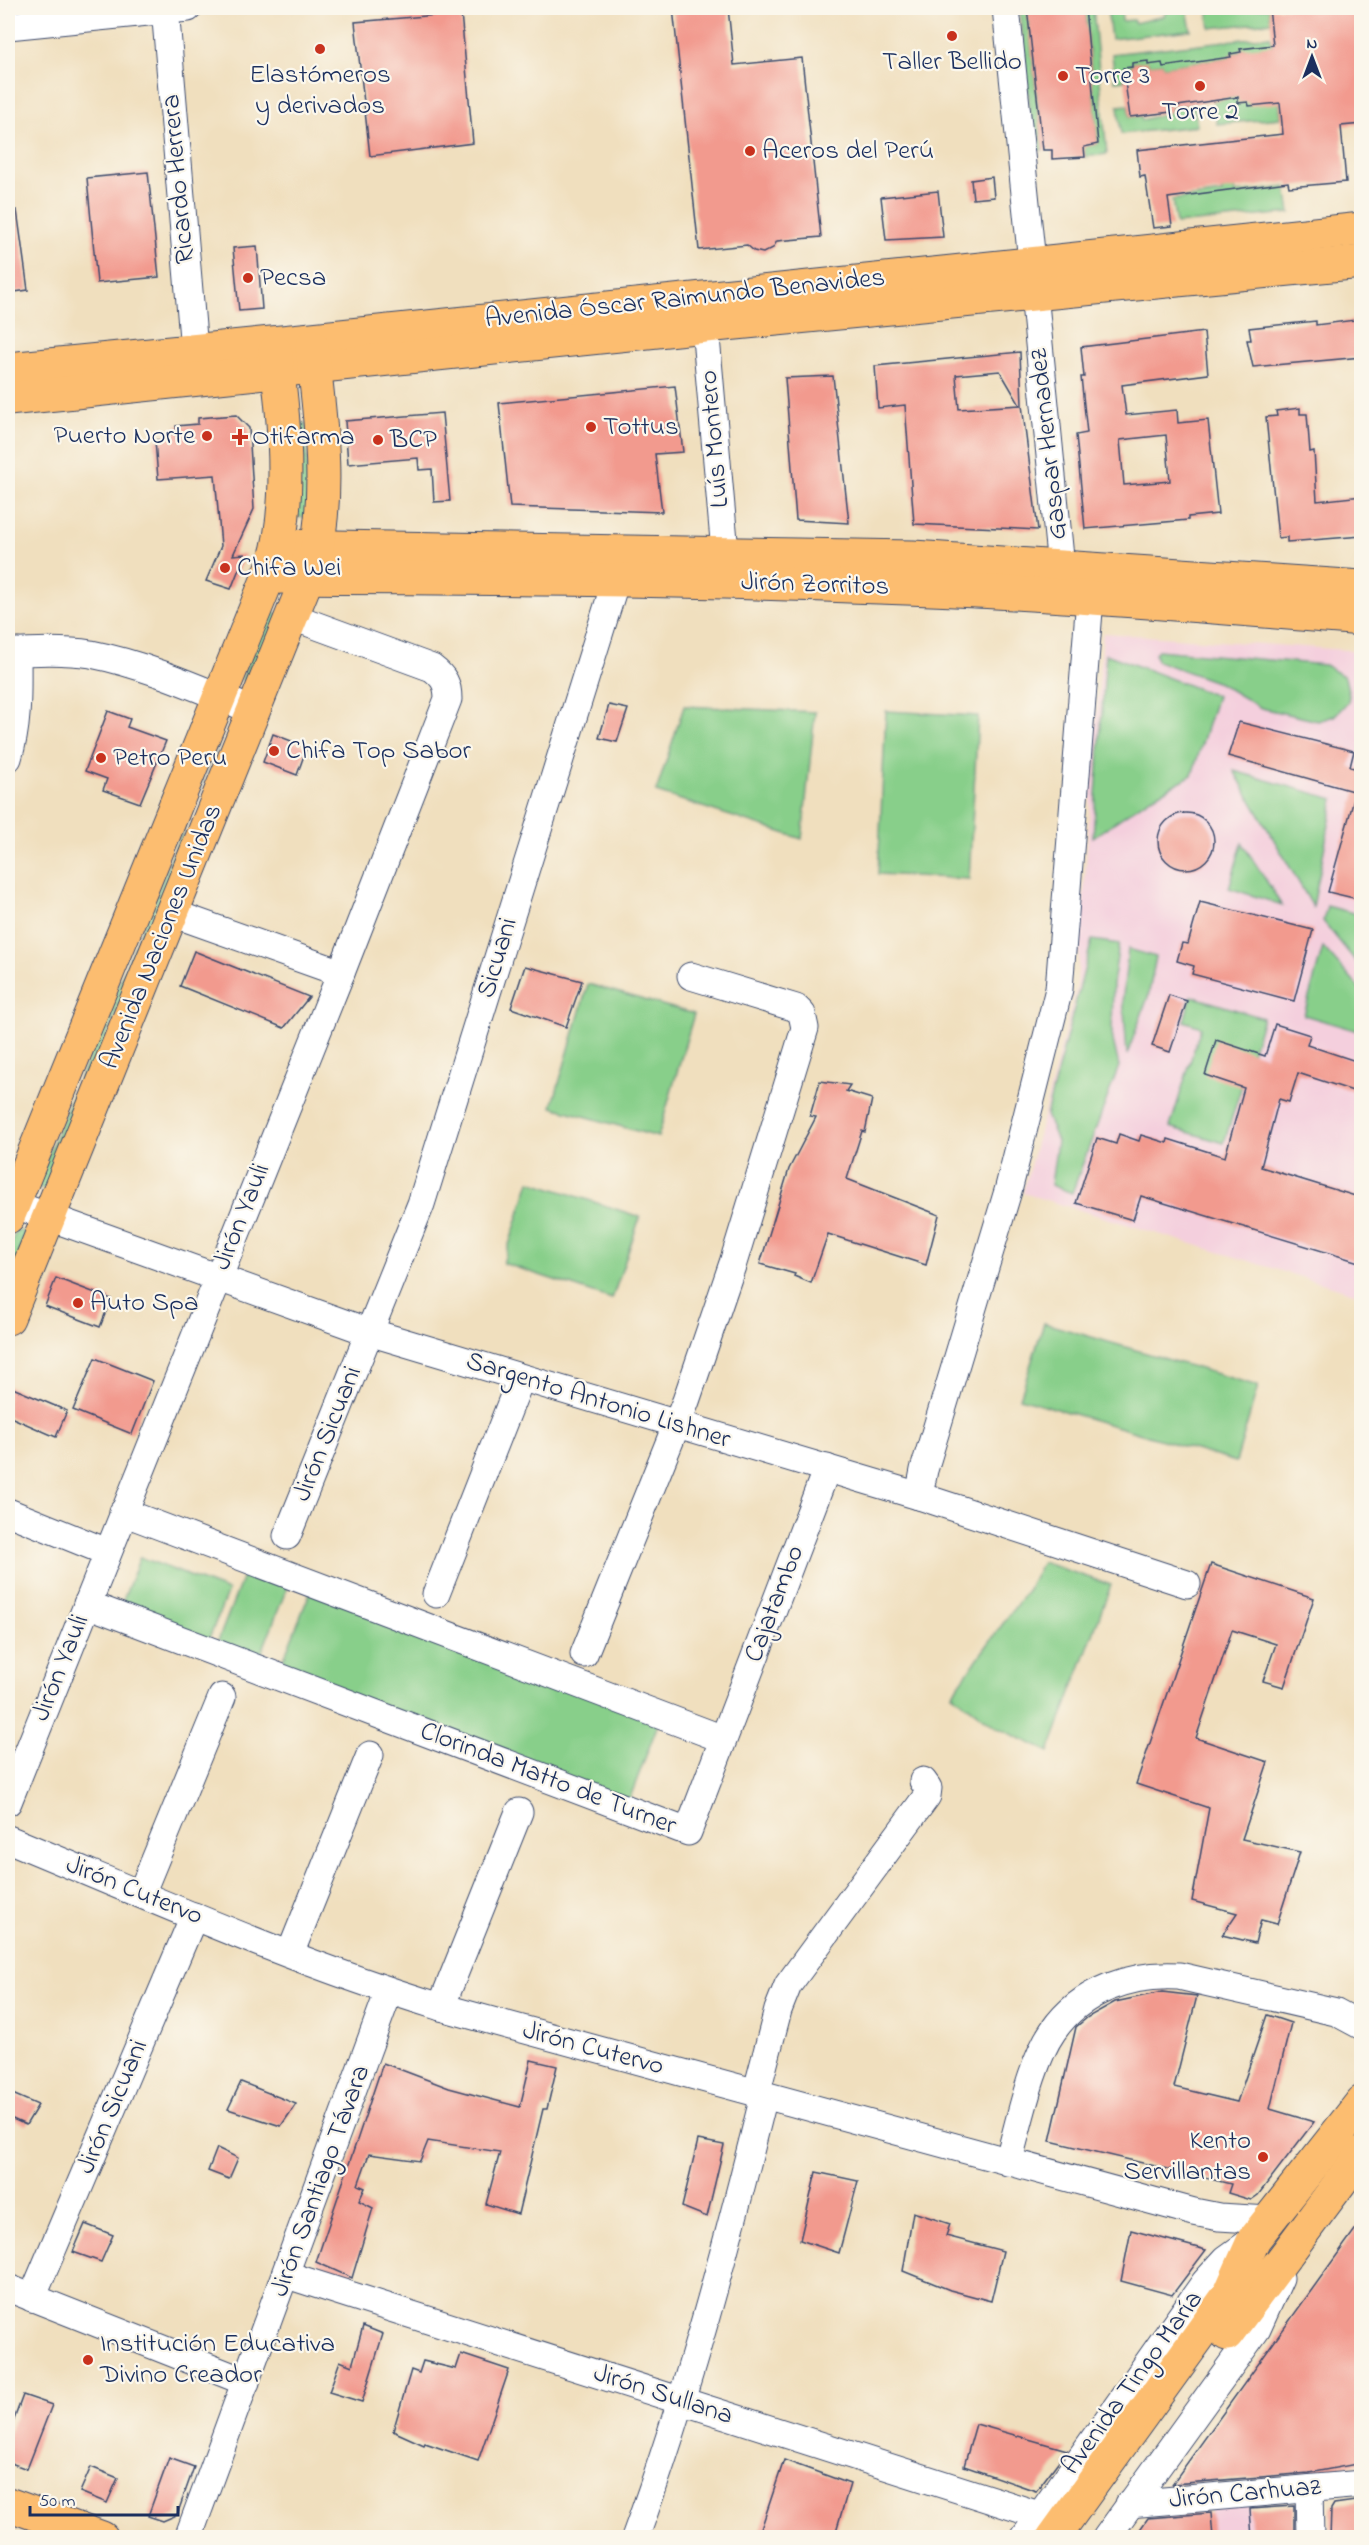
<svg xmlns="http://www.w3.org/2000/svg" width="1369" height="2545" viewBox="0 0 1369 2545" font-family="'Indie Flower',sans-serif">
	<style>
		.built { fill: #f4cfdd }
		.green { fill: #88cf8a; stroke: #527f74; stroke-width: 1.5 }
		.building { fill: #f29a8e; fill-rule: evenodd }
		.lines { fill: none; stroke-linecap: round; stroke-linejoin: round }
		.minor-casing { stroke: #3b496c; stroke-width: 29 }
		.major-casing { stroke: #3b496c; stroke-width: 35 }
		.minor { stroke: #fff; stroke-width: 27 }
		.major { stroke: #fcbd6f; stroke-width: 33 }
		.poi-dot { fill: #c8321e; stroke: #fbf7ec; stroke-width: 2 }
		.labels { text-anchor: middle; dominant-baseline: central; stroke-width: 4.5; stroke-linejoin: round; paint-order: stroke }
		.poi-label { font-size: 27px; fill: #1b2f5e; stroke: #fbf7ec; text-anchor: start }
		.street-label { font-size: 27px; fill: #1b2f5e; stroke: #fbf7ec }
	</style>
	<rect width="100%" height="100%" fill="#fbf7ec"/>
	<filter id="ink" filterUnits="userSpaceOnUse"><feTurbulence type="fractalNoise" baseFrequency=".0167" numOctaves="2"/><feDisplacementMap in="SourceGraphic" scale="12" xChannelSelector="R" yChannelSelector="G"/><feConvolveMatrix kernelMatrix="1 2 1 2 8 2 1 2 1" color-interpolation-filters="sRGB"/></filter>
	<filter id="wash" filterUnits="userSpaceOnUse"><feTurbulence type="fractalNoise" baseFrequency=".008" numOctaves="4" result="noise"/><feDisplacementMap in="SourceGraphic" scale="24" xChannelSelector="R" yChannelSelector="G"/><feGaussianBlur stdDeviation="1.35" result="paint"/><feColorMatrix in="noise" values="0 0 0 0 0 0 0 0 0 0 0 0 0 0 0 0 0 1.4 0 .05"/><feComposite in="paint" operator="in"/></filter>
	<g filter="url(#wash)">
		<rect width="100%" height="100%" fill="#f0dfbe"/>
		<!-- built -->
		<g class="built">
			<path d="M1103 633 1361 651V1295L1023 1193 1077 986Z"/>
			<path d="M1250 2502 1252 2537H1213L1210 2508Z"/>
		</g>
		<!-- green -->
		<g class="green">
			<path d="M1020 8H1027L1043 150H1034Z"/>
			<path d="M1085 8H1093L1107 154 1085 157 1084 147 1098 144Z"/>
			<path d="M1107 8H1121L1122 21 1133 20 1135 23 1164 16 1166 11 1187 9 1191 30 1111 39Z"/>
			<path d="M1207 8H1269L1271 22 1210 28Z"/>
			<path d="M1270 36 1274 51 1240 49 1241 52 1231 54V57L1163 67 1162 63 1148 65V62L1132 63V67L1123 68 1125 80 1115 81 1112 54Z"/>
			<path d="M1238 97 1279 99 1281 118 1217 124 1213 100Z"/>
			<path d="M1194 104 1197 126 1121 134 1118 106 1128 105 1130 117 1141 116 1142 120 1171 112V107Z"/>
			<path d="M1231 157 1236 193 1286 187 1290 213 1176 224 1172 200 1222 193 1218 158Z"/>
			<path d="M306 423 309 517H293L294 424Z"/>
			<path d="M267 610 280 615 248 684 242 679Z"/>
			<path d="M1158 650 1325 665 1345 677 1349 695 1348 702 1334 716 1318 721 1261 708 1219 683 1157 661 1155 653Z"/>
			<path d="M1106 654 1217 696 1192 775 1152 797 1093 837Z"/>
			<path d="M684 706 815 712 802 839 656 792Z"/>
			<path d="M886 711 978 716 969 879 878 874Z"/>
			<path d="M217 747 184 828 178 861 45 1189H41L36 1184Z"/>
			<path d="M1234 771 1334 799 1313 907Z"/>
			<path d="M1242 843 1282 905 1229 888Z"/>
			<path d="M1327 906 1361 915V968L1323 921Z"/>
			<path d="M1092 940 1119 944 1113 984 1112 1036 1119 1066 1072 1193 1051 1185 1057 1141 1046 1115Z"/>
			<path d="M1323 947 1361 990V1032L1304 1015Z"/>
			<path d="M1128 949 1156 957 1148 997 1127 1055 1123 996Z"/>
			<path d="M588 984 694 1014 658 1137 552 1107Z"/>
			<path d="M1191 996 1263 1018 1224 1143 1170 1127 1201 1027 1184 1021Z"/>
			<path d="M530 1181 640 1217 612 1299 503 1263Z"/>
			<path d="M16 1230 27 1232 8 1293V1251Z"/>
			<path d="M1044 1323 1258 1386 1236 1462 1020 1398Z"/>
			<path d="M140 1557 228 1591 208 1641 120 1608Z"/>
			<path d="M1042 1562 1111 1585 1049 1752 996 1727 952 1694 1028 1589Z"/>
			<path d="M246 1569 288 1585 258 1662 216 1646Z"/>
			<path d="M315 1580 663 1711 628 1803 279 1670Z"/>
		</g>
		<g id="blocks">
			<!-- building -->
			<g class="building">
				<path d="M673 8H728L734 65 802 58 821 237 777 241 773 248 763 253 754 251 747 245 699 250Z"/>
				<path d="M1027 8H1085L1098 144 1084 147 1085 157 1052 159V150H1043Z"/>
				<path d="M1269 8H1362V124L1341 126 1346 182 1289 187 1288 182 1168 198 1172 226 1153 228 1145 176 1140 177 1137 150 1283 134 1280 103 1249 106 1248 102 1238 103V97L1171 107V112L1130 117 1123 68 1132 67V63L1148 61V65L1162 63 1163 67 1231 57 1230 54 1241 52 1240 49 1273 45Z"/>
				<path d="M461 13 473 143 370 156 355 22Z"/>
				<path d="M148 172 159 277 97 283 87 178Z"/>
				<path d="M992 177 994 197 973 199 971 180Z"/>
				<path d="M938 191 943 237 886 240 881 197Z"/>
				<path d="M17 210 28 290 8 293V211Z"/>
				<path d="M257 246 262 309 239 311 233 248Z"/>
				<path d="M1355 320 1356 324 1362 323V357L1253 367 1247 340H1251L1249 328 1316 321V325Z"/>
				<path d="M1204 332 1208 374 1122 385 1126 415 1177 410 1178 423 1208 420 1218 514 1188 517V520L1085 529 1076 435 1087 433 1081 377H1084L1081 347ZM1166 435 1170 481 1124 485 1120 440Z"/>
				<path d="M1020 352 1022 405 1038 530 914 524 905 405 878 408 875 366ZM1000 371 1020 405 959 409 956 375Z"/>
				<path d="M833 376 849 523 796 520 785 378Z"/>
				<path d="M675 386 683 452 655 454 662 512 510 507 499 403Z"/>
				<path d="M1300 408V414H1307L1310 452 1314 451 1317 501 1362 496V536L1287 542V537L1278 538 1266 417 1277 416 1276 411Z"/>
				<path d="M442 413 450 501 434 502 432 469 419 470 418 458 348 464 345 421Z"/>
				<path d="M236 415 249 428 254 509 233 555 245 554 231 589 206 581 221 546 215 475 158 479 155 440H165V434L177 433 176 426 198 424V418Z"/>
				<path d="M609 705 628 709 617 742 599 738Z"/>
				<path d="M108 711 130 719 127 727 166 741 140 803 103 790 107 779 85 771Z"/>
				<path d="M1239 722 1354 751 1350 767 1362 770V900L1328 892 1356 792 1228 756Z"/>
				<path d="M273 734 307 747 297 775 263 762Z"/>
				<circle cx="1186" cy="841" r="28"/>
				<path d="M1200 902 1313 930 1294 1001 1192 974 1194 966 1177 961 1182 943 1188 944Z"/>
				<path d="M194 951 309 997 284 1028 180 986Z"/>
				<path d="M525 966 582 981 566 1027 511 1008Z"/>
				<path d="M1169 995 1187 1001 1170 1052 1152 1046Z"/>
				<path d="M1275 1024 1310 1035 1307 1045 1362 1063V1094L1298 1073 1289 1102 1279 1099 1261 1167 1362 1198V1263L1141 1196 1133 1220 1076 1203 1097 1138 1116 1144 1119 1134 1139 1141 1141 1135 1167 1143 1168 1139 1225 1157 1244 1088 1205 1075 1216 1040 1265 1056Z"/>
				<path d="M820 1081 850 1085 846 1091 872 1099 865 1132 862 1131 847 1179 939 1215 926 1265 828 1234 811 1283 794 1276 795 1274 760 1264 789 1169 816 1117 810 1116Z"/>
				<path d="M56 1278 111 1299 100 1327 45 1306Z"/>
				<path d="M95 1358 153 1381 132 1434 73 1410Z"/>
				<path d="M8 1386 67 1411 56 1437 8 1416Z"/>
				<path d="M1211 1564 1314 1598 1284 1687 1263 1681 1276 1644 1232 1630 1196 1738 1268 1762 1242 1839 1300 1852 1277 1924 1261 1920 1255 1943 1222 1935 1237 1913 1192 1901 1209 1808 1136 1784Z"/>
				<path d="M1162 1992 1197 1996 1174 2087 1237 2102 1267 2015 1291 2023 1270 2109 1314 2122 1258 2195 1251 2200 1228 2193 1231 2184 1050 2141 1076 2027 1088 2017 1115 2002Z"/>
				<path d="M531 2060 557 2066 547 2109H543L518 2214 486 2204 500 2152 428 2141 420 2161 369 2154 358 2185 365 2188 359 2201 373 2208 352 2278 316 2262 383 2063 449 2088 520 2107Z"/>
				<path d="M241 2082 296 2104 281 2126 228 2109Z"/>
				<path d="M8 2092 38 2105 26 2125 8 2117Z"/>
				<path d="M698 2140 724 2145 707 2217 682 2207Z"/>
				<path d="M217 2148 238 2158 229 2179 208 2171Z"/>
				<path d="M816 2172 858 2181 839 2253 800 2240Z"/>
				<path d="M913 2212 950 2224 946 2236 1003 2251 991 2301 950 2290 903 2271Z"/>
				<path d="M1362 2220V2463L1309 2473 1172 2484Z"/>
				<path d="M85 2224 113 2235 101 2262 73 2252Z"/>
				<path d="M1131 2230 1206 2250 1172 2295 1121 2281Z"/>
				<path d="M363 2326 383 2334 362 2402 329 2392 340 2361 352 2366Z"/>
				<path d="M461 2354 509 2370 478 2461 425 2443 424 2445 393 2431 411 2370 419 2373 423 2361 456 2369Z"/>
				<path d="M23 2395 52 2405 27 2469 8 2462V2436Z"/>
				<path d="M976 2424 1067 2450 1036 2491 964 2466Z"/>
				<path d="M169 2458 194 2467 177 2515 163 2521 148 2516Z"/>
				<path d="M784 2460 850 2484 834 2538H758Z"/>
				<path d="M91 2467 118 2478 107 2503 80 2492Z"/>
				<path d="M1362 2500V2538H1330L1331 2509 1334 2504Z"/>
				<path d="M1294 2506V2538H1252L1250 2509Z"/>
				<path d="M1211 2513 1213 2538H1134L1148 2518Z"/>
			</g>
		</g>
	</g>
	<g filter="url(#ink)">
		<use href="#blocks" fill-opacity="0" stroke="#3b496c" stroke-width="1.5"/>
		<g class="lines">
			<defs>
				<g id="minor">
					<path d="M165 8 194 350"/>
					<path d="M1006 8 1032 262"/>
					<path d="M8 26 188 8"/>
					<path d="M1034 293 1063 588"/>
					<path d="M705 326 725 552"/>
					<path d="M8 653C35 651 64 650 91 654 147 665 202 690 254 711"/>
					<path d="M8 758C19 724 17 687 17 652"/>
					<path d="M172 913 341 973"/>
					<path d="M13 1204 369 1332 919 1496 1187 1584"/>
					<path d="M919 1496 924 1470 1008 1191 1059 989 1090 598"/>
					<path d="M8 1512 107 1552"/>
					<path d="M123 1512 723 1739"/>
					<path d="M287 1536 421 1204 616 580"/>
					<path d="M436 1594 521 1378"/>
					<path d="M87 1604 688 1832 827 1468"/>
					<path d="M584 1654 686 1401 733 1263 805 1028 802 1014 796 1008 691 976"/>
					<path d="M8 1802 341 973 448 699C448 684 444 677 432 668L293 617"/>
					<path d="M8 1839C151 1898 293 1962 441 2007L1194 2212 1219 2217 1269 2220"/>
					<path d="M141 1894 222 1697"/>
					<path d="M290 1954 370 1755"/>
					<path d="M441 2007 519 1812"/>
					<path d="M756 2094 778 2010 788 1985 927 1796 928 1788 923 1781"/>
					<path d="M1008 2162C1019 2125 1031 2062 1053 2031 1081 1990 1132 1973 1179 1976L1336 2012 1362 2026"/>
					<path d="M287 2275 1039 2515"/>
					<path d="M8 2288 246 2382"/>
					<path d="M32 2298 194 1916"/>
					<path d="M1309 2489 1310 2538"/>
					<path d="M1129 2504 1362 2484"/>
					<path d="M188 2538 389 1991"/>
					<path d="M635 2538C688 2393 727 2245 764 2096"/>
					<path d="M1024 2538 1205 2282 1226 2259 1254 2239"/>
					<path d="M1106 2538 1257 2329 1280 2278"/>
				</g>
				<g id="major">
					<path d="M8 369 312 339 1362 229"/>
					<path d="M8 399 705 326 1362 262"/>
					<path d="M279 546 913 557 1362 587"/>
					<path d="M268 577C472 578 675 579 879 587 1040 592 1201 606 1362 619"/>
					<path d="M8 1217 274 563C292 503 284 413 275 351"/>
					<path d="M8 1318 314 561C331 492 320 416 312 346"/>
					<path d="M1227 2334 1362 2153"/>
					<path d="M8 2504 102 2538"/>
					<path d="M1053 2538 1230 2293 1254 2239 1362 2102"/>
				</g>
			</defs>
			<!-- minor casing -->
			<use href="#minor" class="minor-casing"/>
			<!-- major casing -->
			<use href="#major" class="major-casing"/>
			<!-- minor -->
			<use href="#minor" class="minor"/>
			<!-- major -->
			<use href="#major" class="major"/>
		</g>
	</g>
	<!-- markers -->
	<g class="poi-dot">
		<circle cx="952" cy="36" r="6"/>
		<circle cx="320" cy="49" r="6"/>
		<circle cx="1063" cy="76" r="6"/>
		<circle cx="1200" cy="86" r="6"/>
		<circle cx="750" cy="151" r="6"/>
		<circle cx="248" cy="278" r="6"/>
		<circle cx="591" cy="427" r="6"/>
		<circle cx="207" cy="436" r="6"/>
		<path d="M237 428h6v6h6v6h-6v6h-6v-6h-6v-6h6z"/>
		<circle cx="378" cy="440" r="6"/>
		<circle cx="225" cy="568" r="6"/>
		<circle cx="274" cy="751" r="6"/>
		<circle cx="101" cy="758" r="6"/>
		<circle cx="78" cy="1303" r="6"/>
		<circle cx="1263" cy="2157" r="6"/>
		<circle cx="88" cy="2360" r="6"/>
	</g>
	<g class="labels">
		<!-- poi labels -->
		<g class="poi-label">
			<text x="952" y="62" text-anchor="middle">Taller Bellido</text>
			<text x="320" y="75" text-anchor="middle">Elastómeros<tspan x="320" dy="31">y derivados</tspan></text>
			<text x="1075" y="76">Torre 3</text>
			<text x="1200" y="112" text-anchor="middle">Torre 2</text>
			<text x="762" y="151">Aceros del Perú</text>
			<text x="260" y="278">Pecsa</text>
			<text x="603" y="427">Tottus</text>
			<text x="195" y="436" text-anchor="end">Puerto Norte</text>
			<text x="252" y="437">Otifarma</text>
			<text x="390" y="440">BCP</text>
			<text x="237" y="568">Chifa Wei</text>
			<text x="286" y="751">Chifa Top Sabor</text>
			<text x="113" y="758">Petro Peru</text>
			<text x="90" y="1303">Auto Spa</text>
			<text x="1251" y="2141" text-anchor="end">Kento<tspan x="1251" dy="31">Servillantas</tspan></text>
			<text x="100" y="2344">Institución Educativa<tspan x="100" dy="31">Divino Creador</tspan></text>
		</g>
		<!-- street labels -->
		<g class="street-label">
			<text transform="translate(179 179) rotate(-95)">Ricardo Herrera</text>
			<text transform="translate(685 299) rotate(-6)">Avenida Óscar Raimundo Benavides</text>
			<text transform="translate(715 439) rotate(-95)">Luís Montero</text>
			<text transform="translate(1049 444) rotate(-96)">Gaspar Hernadez</text>
			<text transform="translate(815 585) rotate(2)">Jirón Zorritos</text>
			<text transform="translate(162 937) rotate(-68)">Avenida Naciones Unidas</text>
			<text transform="translate(498 958) rotate(-73)">Sicuani</text>
			<text transform="translate(242 1217) rotate(-68)">Jirón Yauli</text>
			<text transform="translate(598 1401) rotate(17)">Sargento Antonio Lishner</text>
			<text transform="translate(328 1434) rotate(-68)">Jirón Sicuani</text>
			<text transform="translate(775 1604) rotate(-69)">Cajatambo</text>
			<text transform="translate(61 1668) rotate(-68)">Jirón Yauli</text>
			<text transform="translate(548 1779) rotate(21)">Clorinda Matto de Turner</text>
			<text transform="translate(134 1891) rotate(22)">Jirón Cutervo</text>
			<text transform="translate(593 2049) rotate(15)">Jirón Cutervo</text>
			<text transform="translate(113 2107) rotate(-67)">Jirón Sicuani</text>
			<text transform="translate(321 2181) rotate(-70)">Jirón Santiago Távara</text>
			<text transform="translate(1133 2383) rotate(-54)">Avenida Tingo María</text>
			<text transform="translate(663 2395) rotate(18)">Jirón Sullana</text>
			<text transform="translate(1245 2494) rotate(-5)">Jirón Carhuaz</text>
		</g>
	</g>
	<!-- margin -->
	<rect width="1369" height="2545" fill="none" stroke="#fbf7ec" stroke-width="30"/>
	<!-- north arrow -->
	<g transform="translate(1312 57)" stroke="#fbf7ec" stroke-width="4.5" paint-order="stroke">
	<path d="M0-4.5L10 22L0 15L-10 22Z" fill="#1b2f5e"/>
	<text y="-9" font-size="16" font-weight="bold" text-anchor="middle" fill="#1b2f5e">N</text>
	</g>
	<!-- scale -->
	<path d="M30 2506v9h148v-9" fill="none" stroke="#1b2f5e" stroke-width="3"/>
	<text x="39" y="2506" font-size="18" fill="#1b2f5e" stroke="#fbf7ec" stroke-width="4.5" paint-order="stroke">50 m</text>
</svg>
